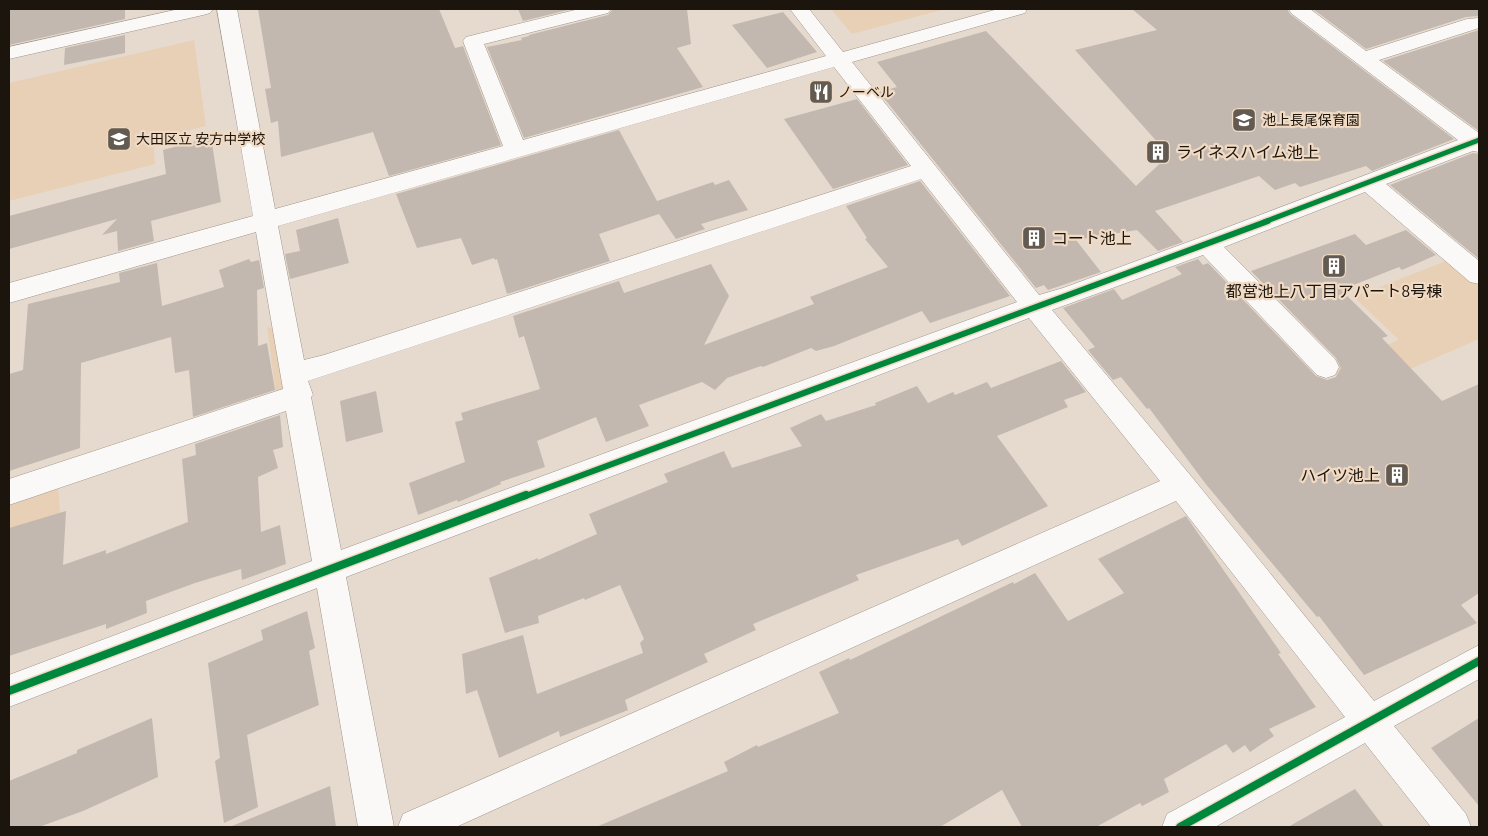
<svg xmlns="http://www.w3.org/2000/svg" width="1488" height="836" viewBox="0 0 1488 836" font-family="Ubuntu,'Noto Sans JP',sans-serif">
	<style>
		.green { fill: #e8d0b6 }
		.building { fill: #c2b8af }
		.lines { fill: none; stroke-linecap: round; stroke-linejoin: round }
		.minor-casing { stroke: #9d958b; stroke-width: 1 }
		.minor { fill: #fbf9f8; fill-rule: evenodd }
		.cycleway-far2-casing { stroke: #f0dac3; stroke-width: 8 }
		.cycleway-far1-casing { stroke: #f0dac3; stroke-width: 9 }
		.cycleway-casing { stroke: #f0dac3; stroke-width: 11 }
		.cycleway-far2 { stroke: #00873e; stroke-width: 5 }
		.cycleway-far1 { stroke: #00873e; stroke-width: 6 }
		.cycleway { stroke: #00873e; stroke-width: 8 }
		.labels { text-anchor: middle; dominant-baseline: central; stroke-width: 4.5; stroke-linejoin: round; paint-order: stroke }
		.far-poi-label { font-size: 14px; fill: #1c150d; stroke: #f0dac3; text-anchor: start }
		.poi-label { font-size: 16px; fill: #1c150d; stroke: #f0dac3; text-anchor: start }
	</style>
	<rect width="100%" height="100%" fill="#e6dace"/>
	<!-- green -->
	<g class="green">
		<path d="M831 9H945L852 34Z"/>
		<path d="M194 40 206 126 153 139 155 164 9 201V83Z"/>
		<path d="M1451 259 1479 283V339L1355 393 1329 369 1399 340 1354 297Z"/>
		<path d="M267 327 274 328 285 393 276 395Z"/>
		<path d="M58 487 60 514 9 528V502Z"/>
	</g>
	<!-- building -->
	<g class="building">
		<path d="M9 9H125V19L9 45Z"/>
		<path d="M258 9H439L455 48 463 46 501 145 389 176 373 132 281 157 278 121 271 123 265 89 271 88Z"/>
		<path d="M518 9H572L523 21Z"/>
		<path d="M613 9H687L691 44 677 48 703 87 524 138 487 47 522 40 521 38 529 36V35L608 15Z"/>
		<path d="M1132 9H1287L1290 14 1454 139 1372 171 1366 166 1300 187 1295 183 1275 190 1259 176 1155 211 1183 242 1158 251 1137 230 1076 240 1101 272 1048 290 1044 285 1036 288 879 92 897 87 877 62 986 31 1136 186 1169 155 1075 50 1157 30Z"/>
		<path d="M1313 9H1479V16L1466 17 1366 49Z"/>
		<path d="M783 12 817 52 767 68 732 25Z"/>
		<path d="M1479 30V131L1383 61Z"/>
		<path d="M125 35V53L64 65 65 48Z"/>
		<path d="M857 99 908 165 833 189 784 119Z"/>
		<path d="M619 130 657 201 713 182 715 185 729 180 748 210 701 224 705 229 676 239 659 214 599 234 610 261 507 294 497 259 495 260 494 258 472 265 461 238 417 248 396 194Z"/>
		<path d="M211 137 221 202 151 221 154 241 118 251 117 231 102 235 117 219 9 249V216L166 174 163 150Z"/>
		<path d="M1473 153 1479 154V259L1390 185Z"/>
		<path d="M920 181 1010 296 930 323 922 311 834 346 816 351 811 348 763 367 761 366 727 378 715 390 702 382 639 405 649 426 606 442 596 417 537 441 545 467 500 482 501 484 458 502 457 500 418 515 409 483 465 462 455 422 463 420 461 413 540 389 524 336 519 338 513 316 619 281 624 293 711 264 729 296 704 345 814 304 810 297 888 267 865 239 867 238 846 206Z"/>
		<path d="M338 218 349 263 290 279 285 254 300 251 296 230Z"/>
		<path d="M1406 230 1436 255 1402 270 1399 267 1341 290 1388 336 1382 338 1442 401 1479 384V593L1461 605 1477 623 1364 675 1319 616 1317 617 1205 483 1149 408 1147 409 1121 377 1113 380 1088 350 1095 347 1063 308 1114 289 1122 300 1182 274 1175 267 1198 259 1203 265 1208 263 1316 376 1327 380 1336 377 1341 368 1336 358 1251 271 1355 234 1366 245Z"/>
		<path d="M249 259 251 262 259 260 264 288 257 290 258 346 267 343 275 390 193 417 189 370 175 373 171 337 81 363 80 448 9 471V374L23 370 28 304 120 282 119 273 157 263 162 306 224 287 219 270Z"/>
		<path d="M1061 361 1086 392 1064 400 1068 407 997 436 1048 506 962 546 958 539 856 575 859 580 753 624 756 630 704 654 708 662 625 700 628 710 560 737 559 731 499 758 477 690 466 694 462 654 523 635 537 694 643 653 640 643 644 639 620 585 585 600 584 598 538 616 539 623 505 633 489 578 538 558V560L597 534 589 514 668 482 664 474 724 451 732 468 802 446 790 428 821 414 826 421 876 405 875 403 917 386 928 403 953 392 955 395 987 382 991 388Z"/>
		<path d="M376 391 383 432 346 442 340 401Z"/>
		<path d="M280 415 283 447 273 450 278 468 258 477 261 532 280 525 286 564 242 580 241 569 195 583 146 601 147 613 106 629V624L9 656V528L66 511 63 565 106 550V554L188 522 182 459 196 455 195 444Z"/>
		<path d="M1186 516 1281 653 1278 654 1316 707 1269 729 1274 736 1250 752 1245 745 1233 753 1226 744 1164 779 1169 792 1142 806 1140 803 1096 827H1022L1002 790 940 827H596L728 771 724 762 757 745 758 747 839 713 819 672 849 658 850 660 1013 582 1014 584 1035 573 1068 621 1124 593 1098 559Z"/>
		<path d="M307 611 315 648 309 651 319 705 247 735 258 807 224 823 215 761 220 758 208 663 263 640 261 630Z"/>
		<path d="M152 718 158 777 83 811 39 827H9V781L77 753V750Z"/>
		<path d="M1479 718V806L1431 748Z"/>
		<path d="M330 786 336 827H232V826Z"/>
		<path d="M1355 789 1384 827H1288Z"/>
	</g>
	<g class="lines">
		<defs>
			<g id="minor">
				<path d="M179 9H213L210 13 203 15 9 59V47Z"/>
				<path d="M217 9H237L275 209 503 146 463 41 466 37 579 9H611L608 13 484 44 523 140 826 56 790 9H809L843 52 998 9H1027L1025 13 852 62 1039 295 1063 288 1199 238 1458 140 1291 13 1289 9H1310L1366 51 1467 19 1479 18V28L1379 60 1479 133V152L1473 151 1386 184 1479 261V284L1470 282 1365 192 1224 247 1335 359 1339 367 1335 375 1326 378 1317 375 1203 255 1052 310 1191 476 1374 701 1479 645V679L1394 726 1466 814 1471 827H1431L1365 743 1215 827H1162L1167 814 1345 717 1176 501 456 827H398L403 814 1160 481 1029 318 346 577 394 827H358L317 588 9 707V675L312 561 286 411 9 505V479L283 389 256 232 9 303V283L253 216ZM834 67 911 166 324 355 304 360 278 226ZM921 179 1017 302 341 550 311 397 313 395 308 381Z"/>
			</g>
		</defs>
		<!-- minor casing -->
		<use href="#minor" class="minor-casing"/>
		<!-- minor -->
		<use href="#minor" class="minor"/>
		<defs>
			<path id="cycleway-far2" d="M1264 222 1479 140"/>
			<path id="cycleway-far1" d="M523 497 1268 221"/>
			<g id="cycleway">
				<path d="M9 691 526 495"/>
				<path d="M1180 827 1479 661"/>
			</g>
		</defs>
		<!-- cycleway-far2 casing -->
		<use href="#cycleway-far2" class="cycleway-far2-casing"/>
		<!-- cycleway-far1 casing -->
		<use href="#cycleway-far1" class="cycleway-far1-casing"/>
		<!-- cycleway casing -->
		<use href="#cycleway" class="cycleway-casing"/>
		<!-- cycleway-far2 -->
		<use href="#cycleway-far2" class="cycleway-far2"/>
		<!-- cycleway-far1 -->
		<use href="#cycleway-far1" class="cycleway-far1"/>
		<!-- cycleway -->
		<use href="#cycleway" class="cycleway"/>
	</g>
	<!-- icons -->
	<defs>
		<symbol id="restaurant-square" viewBox="-11 -11 22 22"><rect x="-9" y="-9" width="18" height="18" rx="4" fill="#635a51" stroke="#f0dac3"/><path d="M-5-6h1v4h1v-4h1v4h1v-4h1v5L-1.5 .5V6h-2V.5L-5-1ZM5-6V6H3V1.5H1.5Q1.5-4 5-6Z" fill="#fff"/></symbol>
		<symbol id="school-square" viewBox="-11 -11 22 22"><rect x="-9" y="-9" width="18" height="18" rx="4" fill="#635a51" stroke="#f0dac3"/><path d="M0-5L7-2L0 1L-7-2ZM-4 1L0 2.5L4 1V4Q0 6-4 4Z" fill="#fff"/></symbol>
		<symbol id="building-square" viewBox="-11 -11 22 22"><rect x="-9" y="-9" width="18" height="18" rx="4" fill="#635a51" stroke="#f0dac3"/><path d="M-4-6H4V6H1V3H-1V6H-4ZM-2.5-4.3h1.7v1.8h-1.7ZM.8-4.3h1.7v1.8H.8ZM-2.5-1h1.7V.8h-1.7ZM.8-1h1.7V.8H.8Z" fill="#fff"/></symbol>
	</defs>
	<g fill-rule="evenodd">
		<use href="#restaurant-square" x="807" y="78" width="28" height="28"/>
		<use href="#school-square" x="1230" y="106" width="28" height="28"/>
		<use href="#school-square" x="105" y="125" width="28" height="28"/>
		<use href="#building-square" x="1144" y="138" width="28" height="28"/>
		<use href="#building-square" x="1020" y="224" width="28" height="28"/>
		<use href="#building-square" x="1320" y="252" width="28" height="28"/>
		<use href="#building-square" x="1383" y="461" width="28" height="28"/>
	</g>
	<g class="labels">
		<!-- far-poi labels -->
		<g class="far-poi-label">
			<text x="838" y="92">ノーベル</text>
			<text x="1262" y="120">池上長尾保育園</text>
			<text x="136" y="139">大田区立 安方中学校</text>
		</g>
		<!-- poi labels -->
		<g class="poi-label">
			<text x="1176" y="152">ライネスハイム池上</text>
			<text x="1052" y="238">コート池上</text>
			<text x="1334" y="291" text-anchor="middle">都営池上八丁目アパート8号棟</text>
			<text x="1380" y="475" text-anchor="end">ハイツ池上</text>
		</g>
	</g>
	<!-- border -->
	<rect width="1488" height="836" fill="none" stroke="#1c150d" stroke-width="20"/>
</svg>
